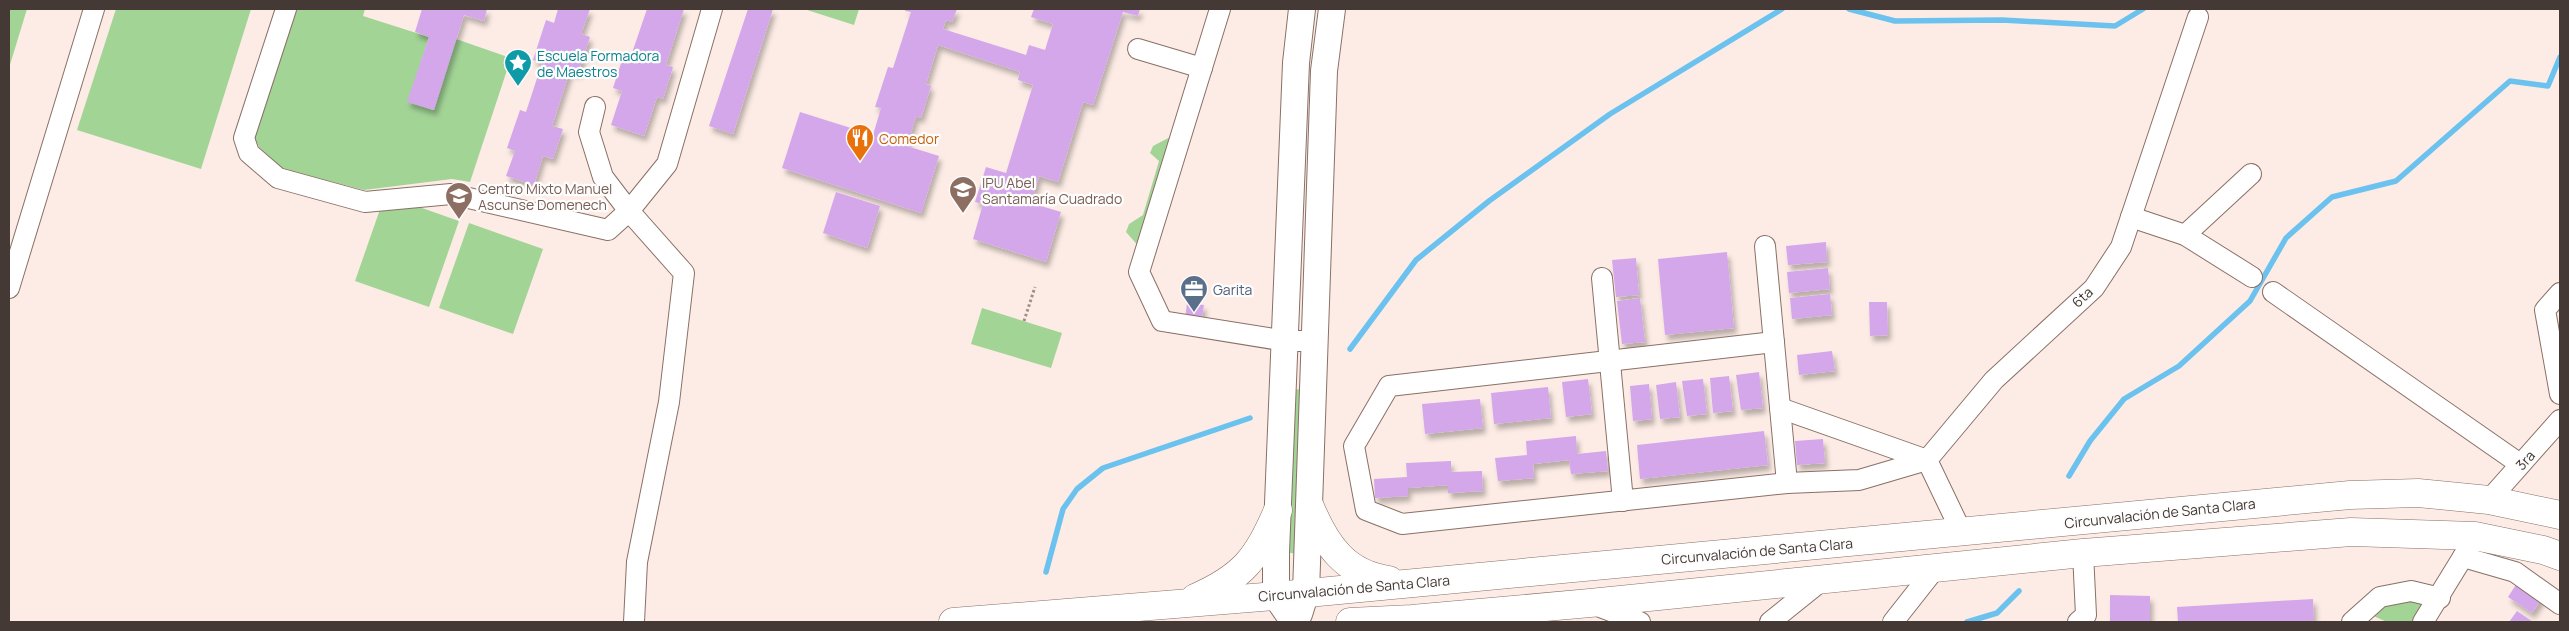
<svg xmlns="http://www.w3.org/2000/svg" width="2569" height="631" viewBox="0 0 2569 631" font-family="Manrope,sans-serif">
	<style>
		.green { fill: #a2d496 }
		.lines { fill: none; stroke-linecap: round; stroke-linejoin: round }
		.stream { stroke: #6cc2ef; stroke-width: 5.5 }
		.building { fill: #d3a7ea; filter: url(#shadow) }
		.minor-casing { stroke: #897066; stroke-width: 22 }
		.major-casing { stroke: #897066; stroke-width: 28 }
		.highway-casing { stroke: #897066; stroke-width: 29 }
		.path { stroke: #9d8f89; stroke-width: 3; stroke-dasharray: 2.5 2.5; stroke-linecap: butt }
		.minor { stroke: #fff; stroke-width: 20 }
		.major { stroke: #fff; stroke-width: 26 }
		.highway { stroke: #fff; stroke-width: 28 }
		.labels { text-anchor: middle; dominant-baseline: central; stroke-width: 4.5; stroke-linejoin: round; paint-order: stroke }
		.culture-label { font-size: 14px; fill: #0d838f; stroke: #fdfdfd; text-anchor: start }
		.food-label { font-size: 14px; fill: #c56008; stroke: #fdfdfd; text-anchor: start }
		.education-label { font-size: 14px; fill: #785e54; stroke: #fdfdfd; text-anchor: start }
		.service-label { font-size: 14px; fill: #4e5e75; stroke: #fdfdfd; text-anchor: start }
		.street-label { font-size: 14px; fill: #443935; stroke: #fdfdfd }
	</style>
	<defs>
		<filter id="shadow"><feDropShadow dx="3" dy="5.5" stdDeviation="2.5" flood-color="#0004"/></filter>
	</defs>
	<rect width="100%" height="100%" fill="#fdece5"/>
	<!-- green -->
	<g class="green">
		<path d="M9 9H27L9 68Z"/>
		<path d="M116 9H251L201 169 77 130Z"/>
		<path d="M297 9H365L363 16 429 37 408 101 433 110 456 39 511 58 470 182 452 179 364 190 283 169 259 147 254 136Z"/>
		<path d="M804 9H859L854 25Z"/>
		<path d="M1176 134 1141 249 1126 232 1129 224 1143 215 1159 161 1150 153 1153 146Z"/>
		<path d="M385 195 459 221 429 307 355 281Z"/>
		<path d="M469 223 543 249 513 334 439 308Z"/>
		<path d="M982 308 1062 333 1051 368 971 344Z"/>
		<path d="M1300 389 1296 554 1286 552 1293 390Z"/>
		<path d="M2409 597 2427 607 2416 622H2387L2369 614 2382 603Z"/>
	</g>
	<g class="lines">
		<!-- stream -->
		<g class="stream">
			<path d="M1849 9 1895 21 2002 20 2115 26 2143 9"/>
			<path d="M1350 349 1416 260 1489 201 1610 114 1782 9"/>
			<path d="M2069 476 2090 441 2124 399 2179 366 2250 301 2286 238 2332 197 2396 181 2510 81 2548 86 2560 57"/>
			<path d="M1046 572 1063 509 1077 489 1103 468 1250 418"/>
			<path d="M1967 622 1997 613 2019 591"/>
		</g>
	</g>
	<!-- building -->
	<g class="building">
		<path d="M422 9H487L484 21 464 15 434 110 407 102 429 37 415 32Z"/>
		<path d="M558 9H590L581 34 590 37 578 73 570 71 552 126 563 129 553 159 543 156 534 185 506 176 515 151 507 148 520 110 526 112 542 63 533 60 546 20 554 23Z"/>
		<path d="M647 9H684L666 65 673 67 663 99 657 97 644 136 611 125 622 91 613 88 625 51 632 53Z"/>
		<path d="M748 9H773L733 134 709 126Z"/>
		<path d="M906 9H957L952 22 946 20 943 29 1026 55 1029 45 1045 50 1053 24 1031 17 1034 9H1140L1138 16 1123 12 1093 105 1083 102 1058 182 1039 176 1031 203 1061 212 1046 262 973 239 983 204 975 202 986 167 1006 173 1033 85 1018 80 1020 72 938 45 926 84 931 86 921 118 916 116 907 146 939 156 921 213 782 168 800 112 873 135 881 108 875 107 888 67 893 68 911 12 905 11Z"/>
		<path d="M836 192 880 206 867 248 823 233Z"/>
		<path d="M1826 242 1827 262 1788 265 1786 246Z"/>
		<path d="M1727 252 1734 328 1665 335 1658 259Z"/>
		<path d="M1636 258 1639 295 1616 297 1612 260Z"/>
		<path d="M1828 268 1830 289 1789 293 1787 272Z"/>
		<path d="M1830 294 1832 315 1792 319 1790 298Z"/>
		<path d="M1640 298 1645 342 1622 344 1617 301Z"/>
		<path d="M1869 302H1887L1888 335 1870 336Z"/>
		<path d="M1187 303 1204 305 1201 323 1185 320Z"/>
		<path d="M1832 351 1835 371 1799 375 1797 355Z"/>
		<path d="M1759 372 1763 408 1741 410 1736 375Z"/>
		<path d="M1729 376 1733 411 1713 413 1710 378Z"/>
		<path d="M1588 379 1592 414 1566 417 1562 382Z"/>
		<path d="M1703 379 1707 414 1687 416 1682 381Z"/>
		<path d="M1676 382 1680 417 1660 419 1656 385Z"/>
		<path d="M1649 384 1652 419 1633 421 1630 386Z"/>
		<path d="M1548 387 1551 418 1494 424 1491 393Z"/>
		<path d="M1480 399 1483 428 1425 434 1422 404Z"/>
		<path d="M1764 431 1768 465 1640 479 1637 445Z"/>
		<path d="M1576 436 1577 454 1606 451 1608 471 1571 474 1569 460 1533 464 1534 478 1498 481 1495 458 1527 455 1526 441Z"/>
		<path d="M1823 439 1825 463 1797 465 1795 441Z"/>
		<path d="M1451 461V472L1482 471 1483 491 1448 493V485L1408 488V496L1375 498 1374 479 1407 477 1406 463Z"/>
		<path d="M2519 580 2543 597 2532 613 2508 597Z"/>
		<path d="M2110 595 2150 596V622L2110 621Z"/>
		<path d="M2313 599 2314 622H2178L2177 607Z"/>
		<path d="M2517 611 2533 622H2509Z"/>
	</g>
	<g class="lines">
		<defs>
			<g id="minor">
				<path d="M286 9 244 138 249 153 278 178 365 202 451 194 608 230 629 211 667 164 712 9"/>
				<path d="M1220 9 1139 272 1162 321 1286 341H1315"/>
				<path d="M1138 49 1202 68"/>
				<path d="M595 107 589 132 603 177 629 211 684 273 669 402 637 562 634 622"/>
				<path d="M2131 217 2185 235 2252 277"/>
				<path d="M2185 235 2251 174"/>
				<path d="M1765 246 1787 483"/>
				<path d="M1602 278 1623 501"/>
				<path d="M9 288 94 9"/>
				<path d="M2273 292 2520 464"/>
				<path d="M2560 293 2545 310 2560 394"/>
				<path d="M1774 342 1389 386 1354 446 1366 510 1402 524 1787 483 1859 480 1927 460"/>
				<path d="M1780 408 1927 460"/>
				<path d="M2489 500 2560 420"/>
				<path d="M1962 533 1927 460 1994 380 2094 288 2121 247 2198 17"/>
				<path d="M2463 557 2515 572 2560 604"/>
				<path d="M1592 604 1640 622"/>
				<path d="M1770 622 1825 578"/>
				<path d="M1893 622 1934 570"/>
				<path d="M2078 622 2086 615 2083 553"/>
				<path d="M2352 622 2380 597 2411 591 2440 598"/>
				<path d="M2423 622 2469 547"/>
			</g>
			<g id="major">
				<path d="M1299 614 1306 592 1324 71 1332 9"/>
				<path d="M1294 622 1276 596V552L1296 63 1302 9"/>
			</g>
			<g id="highway">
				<path d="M1310 507C1326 545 1345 574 1389 580"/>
				<path d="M1195 598C1243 577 1258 558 1278 510"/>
				<path d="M953 622 1276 596 2350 495 2418 493 2489 500 2560 515"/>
				<path d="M1350 622 1412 619 1590 603 2083 553 2351 532 2475 536 2543 550 2560 556"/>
			</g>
		</defs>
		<!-- minor casing -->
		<use href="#minor" class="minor-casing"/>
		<!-- major casing -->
		<use href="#major" class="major-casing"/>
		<!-- highway casing -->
		<use href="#highway" class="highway-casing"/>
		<!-- path -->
		<path class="path" d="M1024 321 1035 287"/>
		<!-- minor -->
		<use href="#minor" class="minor"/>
		<!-- major -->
		<use href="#major" class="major"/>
		<!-- highway -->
		<use href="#highway" class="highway"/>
	</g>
	<!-- icons -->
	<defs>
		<symbol id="sight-pin" viewBox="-11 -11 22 30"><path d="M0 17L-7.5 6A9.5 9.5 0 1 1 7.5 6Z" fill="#0f9aa8" stroke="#fdfdfd"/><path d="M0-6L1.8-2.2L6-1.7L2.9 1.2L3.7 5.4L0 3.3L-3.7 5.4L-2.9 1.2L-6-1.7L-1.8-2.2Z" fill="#fff"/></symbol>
		<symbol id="restaurant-pin" viewBox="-11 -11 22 30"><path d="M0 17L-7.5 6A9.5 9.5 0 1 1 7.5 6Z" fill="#e8710a" stroke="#fdfdfd"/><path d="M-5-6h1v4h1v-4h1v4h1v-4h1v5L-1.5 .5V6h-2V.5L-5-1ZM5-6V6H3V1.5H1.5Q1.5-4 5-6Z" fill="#fff"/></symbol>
		<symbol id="school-pin" viewBox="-11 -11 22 30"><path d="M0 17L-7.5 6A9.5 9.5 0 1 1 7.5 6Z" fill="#8d6e63" stroke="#fdfdfd"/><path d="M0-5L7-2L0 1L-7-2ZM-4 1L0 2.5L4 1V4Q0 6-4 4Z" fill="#fff"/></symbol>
		<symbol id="university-pin" viewBox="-11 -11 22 30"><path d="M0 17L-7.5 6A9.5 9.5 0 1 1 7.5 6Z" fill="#8d6e63" stroke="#fdfdfd"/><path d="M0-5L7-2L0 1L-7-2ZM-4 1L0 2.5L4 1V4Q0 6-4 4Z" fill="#fff"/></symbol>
		<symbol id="office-pin" viewBox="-11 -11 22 30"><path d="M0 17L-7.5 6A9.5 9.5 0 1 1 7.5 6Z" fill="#5c6f8a" stroke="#fdfdfd"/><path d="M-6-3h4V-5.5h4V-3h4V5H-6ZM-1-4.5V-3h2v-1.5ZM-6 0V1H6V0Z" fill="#fff"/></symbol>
	</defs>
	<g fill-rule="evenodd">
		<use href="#sight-pin" x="502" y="47" width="32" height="43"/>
		<use href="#restaurant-pin" x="844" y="122" width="32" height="43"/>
		<use href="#school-pin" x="947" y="174" width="32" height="43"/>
		<use href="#university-pin" x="443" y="180" width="32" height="43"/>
		<use href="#office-pin" x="1178" y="273" width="32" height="43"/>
	</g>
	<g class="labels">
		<!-- culture labels -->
		<g class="culture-label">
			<text x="537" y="55">Escuela Formadora<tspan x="537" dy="16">de Maestros</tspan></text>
		</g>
		<!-- food labels -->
		<g class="food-label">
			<text x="879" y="138">Comedor</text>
		</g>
		<!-- education labels -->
		<g class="education-label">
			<text x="982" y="182">IPU Abel<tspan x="982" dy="16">Santamaría Cuadrado</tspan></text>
			<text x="478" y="188">Centro Mixto Manuel<tspan x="478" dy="16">Ascunse Domenech</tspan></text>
		</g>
		<!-- service labels -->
		<g class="service-label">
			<text x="1213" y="289">Garita</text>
		</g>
		<!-- street labels -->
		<g class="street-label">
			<text transform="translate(2082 297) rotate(-43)">6ta</text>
			<text transform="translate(2525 460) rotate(-48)">3ra</text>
			<text transform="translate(2160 513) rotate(-6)">Circunvalación de Santa Clara</text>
			<text transform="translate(1757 551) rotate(-5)">Circunvalación de Santa Clara</text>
			<text transform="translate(1354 588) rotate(-5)">Circunvalación de Santa Clara</text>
		</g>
	</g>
	<!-- border -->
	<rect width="2569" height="631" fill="none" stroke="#443935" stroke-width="20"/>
</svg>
